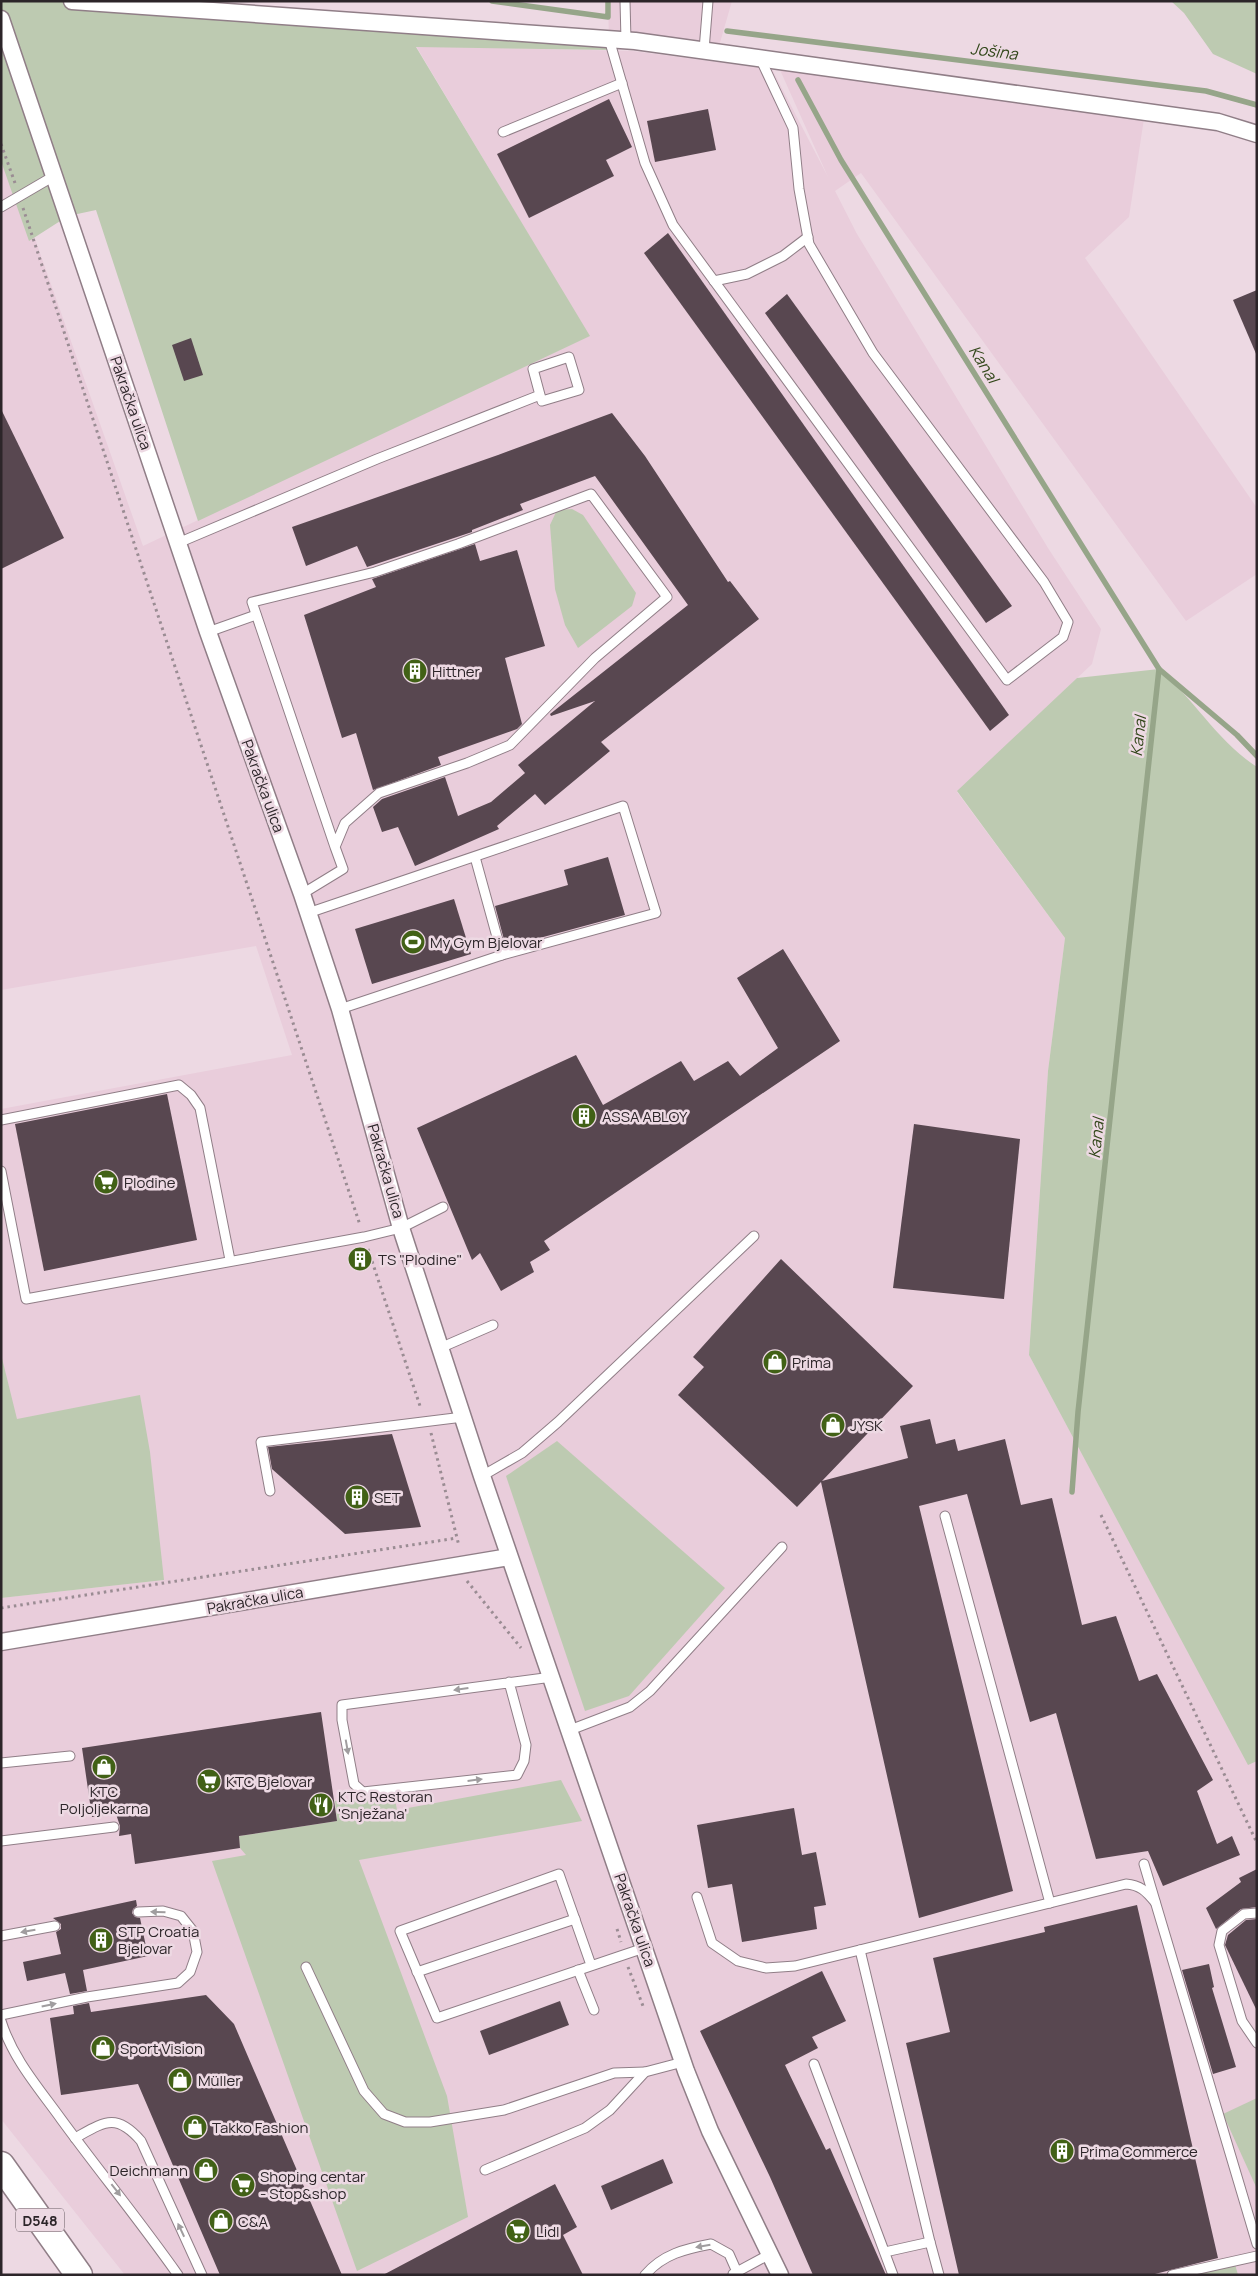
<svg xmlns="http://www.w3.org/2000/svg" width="1258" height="2276" viewBox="0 0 1258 2276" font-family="Manrope,sans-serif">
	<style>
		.built { fill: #e9cddb }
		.green { fill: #bdcab1 }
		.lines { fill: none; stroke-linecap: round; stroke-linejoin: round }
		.stream { stroke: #96a589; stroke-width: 5.5 }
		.building { fill: #584750 }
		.service-casing { stroke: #907e87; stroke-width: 11 }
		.minor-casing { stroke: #907e87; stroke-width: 19 }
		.primary-casing { stroke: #907e87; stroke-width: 29 }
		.path { stroke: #9a8c93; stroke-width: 3; stroke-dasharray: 2.5 4; stroke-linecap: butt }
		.service { stroke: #fff; stroke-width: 9 }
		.minor { stroke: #fff; stroke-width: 16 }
		.primary { stroke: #fff; stroke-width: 26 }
		.oneway { fill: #a09d9f }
		.labels { text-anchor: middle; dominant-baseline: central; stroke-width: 5; stroke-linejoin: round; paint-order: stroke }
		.shield { fill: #edd9e3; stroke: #665b61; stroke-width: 1 }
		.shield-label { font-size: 14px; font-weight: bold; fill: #2c2529 }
		.street-label { font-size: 15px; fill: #2c2529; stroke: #edd9e3 }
		.poi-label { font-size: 15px; fill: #2c2529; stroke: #edd9e3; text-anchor: start }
		.water-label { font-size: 16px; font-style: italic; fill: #314619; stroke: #edd9e3 }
	</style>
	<rect width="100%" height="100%" fill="#edd9e3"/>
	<!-- built -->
	<path class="built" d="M608 1H732L719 46 1145 112 1129 217 1085 258 1257 508V574L1186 621 861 173 835 191 857 234 1048 548 1101 629 1092 664 957 792 1065 938 1048 1071 1029 1355 1248 1764 1257 1761V2275H125L1 2119V1598L164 1580 16 1419 1 1354V1109L292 1055 256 946 1 990V142L143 546 589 336 416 46 632 51 772 69 828 177 776 61 609 39Z"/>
	<!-- green -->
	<g class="green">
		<path d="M1 1H69L609 39 612 50 416 47 590 336 198 521 96 210 68 216 29 241 1 161Z"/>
		<path d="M1171 1H1257V74L1213 54 1184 13Z"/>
		<path d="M572 509 583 515 636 593 632 606 578 648 565 625 555 589 550 525 557 510Z"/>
		<path d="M1159 669C1194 699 1218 742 1257 767V1761L1248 1765 1029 1355 1048 1071 1065 938 957 791 1077 678Z"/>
		<path d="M1 1354 17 1419 140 1395 150 1452 164 1580 1 1598Z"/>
		<path d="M557 1441 725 1588 629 1696 585 1711 506 1476Z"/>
		<path d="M561 1780 582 1821 359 1860 447 2096 468 2217 357 2271 212 1861 246 1855 240 1848 239 1836 337 1821 335 1801 395 1799 397 1810Z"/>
		<path d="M1257 2098V2189L1223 2114Z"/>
		<path d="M1235 2264 1238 2275H1197Z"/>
	</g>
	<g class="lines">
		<!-- stream -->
		<g class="stream">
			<path d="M492 1 608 17V1"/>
			<path d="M727 31 1206 91 1257 105"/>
			<path d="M798 80 841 160 1159 669 1078 1412 1072 1492"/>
			<path d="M1159 669 1237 735 1257 756"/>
		</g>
	</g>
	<!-- building -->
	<g class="building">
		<path d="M609 99 632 147 606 160 614 176 529 218 497 154Z"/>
		<path d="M708 109 716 150 655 162 647 121Z"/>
		<path d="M668 233 1009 715 990 731 644 253Z"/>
		<path d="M1257 290V356L1233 300Z"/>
		<path d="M787 294 1012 606 986 623 765 313Z"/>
		<path d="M191 338 203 375 184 381 172 345Z"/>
		<path d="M1 409 64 538 1 569Z"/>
		<path d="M612 413 645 456 728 582 730 581 759 619 601 742 610 751 545 805 535 794 497 826 499 829 415 866 398 827 382 832 373 807 382 799 445 777 458 816 491 802 525 773 518 765 595 701 551 716 550 714 688 605 595 476 520 504 523 510 472 530V532L367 567 357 546 306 566 292 527 498 455Z"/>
		<path d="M475 544 480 561 517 550 545 646 505 658 522 724 517 729 438 757 441 765 373 790 356 733 342 738 304 615 376 587 372 579Z"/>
		<path d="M608 857 625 915 506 947 495 906 568 885 564 870Z"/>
		<path d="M454 899 471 954 372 984 355 929Z"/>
		<path d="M783 949 840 1041 544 1241 550 1250 530 1262 534 1272 501 1291 480 1253 472 1260 417 1128 576 1055 603 1105 681 1061 694 1081 728 1061 740 1076 778 1048 737 978Z"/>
		<path d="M167 1094 197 1240 44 1271 15 1124Z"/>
		<path d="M914 1124 1020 1139 1004 1299 893 1288Z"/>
		<path d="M781 1259 913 1386 822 1481 908 1458 900 1426 930 1419 936 1444 955 1439 958 1451 1005 1439 1021 1505 1052 1498 1082 1625 1116 1616 1139 1681 1157 1674 1213 1780 1197 1791 1217 1844 1232 1836 1240 1855 1163 1886 1148 1851 1096 1859 1056 1713 1030 1722 967 1494 919 1506 1013 1891 919 1918 821 1482 797 1507 678 1395 704 1367 693 1357Z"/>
		<path d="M392 1434 421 1527 345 1534 272 1469 268 1447Z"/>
		<path d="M321 1712 337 1821 239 1836 240 1848 135 1864 131 1834 119 1836 120 1826 116 1814 92 1817 82 1748Z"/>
		<path d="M794 1808 802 1855 816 1852 826 1905 814 1907 817 1929 742 1942 732 1884 708 1888 697 1825Z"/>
		<path d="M1257 1869V1907L1241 1909 1216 1929 1206 1908 1241 1882 1239 1878Z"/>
		<path d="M136 1900 137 1906 133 1909 132 1913 135 1917 140 1918 148 1956 83 1970 87 1991 70 1994 65 1973 27 1981 23 1962 61 1954 56 1932 61 1929V1924L53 1918Z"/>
		<path d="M1137 1905 1218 2258 1151 2275H959L906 2043 950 2032 933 1958 1045 1932 1044 1927Z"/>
		<path d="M1257 1919V2011L1225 1945 1228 1935 1246 1920Z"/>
		<path d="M1209 1964 1214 1987 1212 1988 1236 2067 1213 2074 1182 1970Z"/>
		<path d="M822 1971 846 2021 812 2037 818 2048 785 2065 826 2150 830 2148 886 2275H813L770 2177 700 2031Z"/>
		<path d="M206 1995 234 2024 342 2275H220L138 2084 61 2095 50 2018 74 2014 73 2006 89 2003 91 2012Z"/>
		<path d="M560 2001 569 2025 489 2055 480 2031Z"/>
		<path d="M663 2159 673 2183 611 2210 601 2186Z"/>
		<path d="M555 2184 577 2227 563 2235 583 2275H383Z"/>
	</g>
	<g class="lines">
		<defs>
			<g id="service">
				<path d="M625 1 626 40"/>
				<path d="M609 39 645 163 673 225 1007 680 1063 637 1068 622 1044 582 873 353 809 244 799 189 793 128 760 58"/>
				<path d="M704 50 708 1"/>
				<path d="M503 132 622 83"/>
				<path d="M1 207 54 176"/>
				<path d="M714 281 747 274 783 256 808 237"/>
				<path d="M178 543 377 459 540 395 542 401 579 390 569 357 533 369 540 395"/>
				<path d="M208 632 256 615"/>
				<path d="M475 857 502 955"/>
				<path d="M302 894 343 869 335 847 252 602 375 572 458 544 591 494 667 597 595 658 510 745 467 763 379 793 345 823 335 847"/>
				<path d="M308 913 623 806 656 913 502 955 340 1009"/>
				<path d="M1 1120 179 1085 191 1095 200 1108 230 1260"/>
				<path d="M1 1171 26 1299 364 1237 401 1228 443 1207"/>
				<path d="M440 1348 493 1325"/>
				<path d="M482 1476 522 1453 558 1422 754 1236"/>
				<path d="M270 1491 261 1442 463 1417"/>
				<path d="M945 1516 1050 1903"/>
				<path d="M509 1682 526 1745 524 1761 517 1775 363 1792 354 1784 342 1720V1705L552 1677"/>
				<path d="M570 1730 630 1707 650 1691 782 1547"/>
				<path d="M1 1763 70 1756"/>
				<path d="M1 1841 114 1827"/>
				<path d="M1144 1864 1257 2244"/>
				<path d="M697 1897 712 1943 738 1961 766 1968 795 1966 1126 1884C1140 1885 1146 1891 1155 1902"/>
				<path d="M1257 1913 1244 1914 1222 1931 1219 1945 1242 2021 1257 2043"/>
				<path d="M1 1936 55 1926"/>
				<path d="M860 1950 930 2242 885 2252"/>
				<path d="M591 1965 559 1874 400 1931 437 2018 644 1948"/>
				<path d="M306 1967 364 2091 384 2114 405 2122H430L504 2110 614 2073 645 2072"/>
				<path d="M578 1970 594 2010"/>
				<path d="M417 1972 575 1919"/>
				<path d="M1 2015 87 1997 178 1983 190 1972 197 1952 193 1931 181 1916 163 1911 138 1912"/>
				<path d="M1 2021C13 2059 38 2087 61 2119 99 2171 140 2221 178 2275"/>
				<path d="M814 2064 893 2275"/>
				<path d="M75 2138C104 2122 116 2112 141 2141L202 2275"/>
				<path d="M485 2170 585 2128 610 2110 645 2072 683 2062"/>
				<path d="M930 2242 939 2275"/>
				<path d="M733 2274 770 2254"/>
				<path d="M645 2275C663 2254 685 2249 711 2244L729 2254 737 2272"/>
				<path d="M1172 2275 1257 2256"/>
			</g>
			<g id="minor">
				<path d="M72 1 635 41 1218 122 1257 134"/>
				<path d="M1 19 208 632 302 894 340 1009 401 1228 482 1476 686 2071 710 2131 780 2275"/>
				<path d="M1 1642 509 1557"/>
			</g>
			<path id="primary" d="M1 2165 79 2275"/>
		</defs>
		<!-- service casing -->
		<use href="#service" class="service-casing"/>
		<!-- minor casing -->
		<use href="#minor" class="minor-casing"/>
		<!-- primary casing -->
		<use href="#primary" class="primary-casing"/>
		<!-- path -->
		<g class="path">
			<path d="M1 144 15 183"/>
			<path d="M23 208 360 1225"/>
			<path d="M368 1249 421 1409"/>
			<path d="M431 1433 459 1546"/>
			<path d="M1101 1515 1257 1843"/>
			<path d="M467 1581 521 1648"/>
			<path d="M1 1608 457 1538"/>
			<path d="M617 1929 621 1942"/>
			<path d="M628 1967 643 2006"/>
		</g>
		<!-- service -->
		<use href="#service" class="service"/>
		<!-- minor -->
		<use href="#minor" class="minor"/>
		<!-- primary -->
		<use href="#primary" class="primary"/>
	</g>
	<!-- one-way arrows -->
	<defs><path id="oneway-solid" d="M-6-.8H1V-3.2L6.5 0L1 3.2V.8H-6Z" transform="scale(1.25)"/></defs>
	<g class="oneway">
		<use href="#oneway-solid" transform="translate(461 1689) rotate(172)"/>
		<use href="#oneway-solid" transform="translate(347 1747) rotate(80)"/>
		<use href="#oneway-solid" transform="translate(475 1780) rotate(-7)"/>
		<use href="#oneway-solid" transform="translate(158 1912) rotate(-178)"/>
		<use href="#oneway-solid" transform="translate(28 1931) rotate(170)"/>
		<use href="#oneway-solid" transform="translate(49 2005) rotate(-12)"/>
		<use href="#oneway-solid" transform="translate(116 2190) rotate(52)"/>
		<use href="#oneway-solid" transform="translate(181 2230) rotate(-115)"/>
		<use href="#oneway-solid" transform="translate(703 2246) rotate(170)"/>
	</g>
	<!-- icons -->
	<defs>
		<symbol id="building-disc" viewBox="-11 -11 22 22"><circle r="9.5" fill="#416116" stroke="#edd9e3"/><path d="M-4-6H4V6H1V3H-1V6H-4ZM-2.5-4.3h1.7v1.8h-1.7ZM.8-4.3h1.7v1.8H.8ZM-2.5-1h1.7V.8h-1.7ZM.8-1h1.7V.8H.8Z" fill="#fff"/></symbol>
		<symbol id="stadium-disc" viewBox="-11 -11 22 22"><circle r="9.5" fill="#416116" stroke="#edd9e3"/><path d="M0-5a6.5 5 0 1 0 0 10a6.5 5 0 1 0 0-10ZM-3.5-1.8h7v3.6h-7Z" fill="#fff"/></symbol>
		<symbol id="supermarket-disc" viewBox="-11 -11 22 22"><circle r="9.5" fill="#416116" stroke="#edd9e3"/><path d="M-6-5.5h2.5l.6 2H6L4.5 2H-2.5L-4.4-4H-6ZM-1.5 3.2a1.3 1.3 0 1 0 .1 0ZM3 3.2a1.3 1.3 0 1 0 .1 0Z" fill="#fff"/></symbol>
		<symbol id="shop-disc" viewBox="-11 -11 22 22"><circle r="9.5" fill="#416116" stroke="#edd9e3"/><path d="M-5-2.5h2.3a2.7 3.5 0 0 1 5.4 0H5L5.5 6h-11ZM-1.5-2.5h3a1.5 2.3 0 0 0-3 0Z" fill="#fff"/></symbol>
		<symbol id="restaurant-disc" viewBox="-11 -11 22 22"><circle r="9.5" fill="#416116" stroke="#edd9e3"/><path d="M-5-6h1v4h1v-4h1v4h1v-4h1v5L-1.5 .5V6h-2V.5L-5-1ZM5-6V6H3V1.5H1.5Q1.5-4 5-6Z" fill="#fff"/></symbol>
	</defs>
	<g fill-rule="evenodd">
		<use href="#building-disc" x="401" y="657" width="28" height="28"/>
		<use href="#stadium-disc" x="399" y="928" width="28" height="28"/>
		<use href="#building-disc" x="570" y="1102" width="28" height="28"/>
		<use href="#supermarket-disc" x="92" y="1168" width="28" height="28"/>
		<use href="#building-disc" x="346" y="1245" width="28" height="28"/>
		<use href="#shop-disc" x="761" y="1348" width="28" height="28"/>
		<use href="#shop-disc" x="819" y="1411" width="28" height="28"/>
		<use href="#building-disc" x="343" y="1483" width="28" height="28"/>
		<use href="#shop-disc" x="90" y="1753" width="28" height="28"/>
		<use href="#supermarket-disc" x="195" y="1767" width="28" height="28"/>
		<use href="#restaurant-disc" x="307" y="1791" width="28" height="28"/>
		<use href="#building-disc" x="87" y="1926" width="28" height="28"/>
		<use href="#shop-disc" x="89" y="2034" width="28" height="28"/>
		<use href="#shop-disc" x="166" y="2066" width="28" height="28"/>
		<use href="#shop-disc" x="181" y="2113" width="28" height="28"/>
		<use href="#building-disc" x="1048" y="2137" width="28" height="28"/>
		<use href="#shop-disc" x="192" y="2156" width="28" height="28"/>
		<use href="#supermarket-disc" x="229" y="2171" width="28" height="28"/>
		<use href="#shop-disc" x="207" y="2207" width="28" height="28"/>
		<use href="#supermarket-disc" x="504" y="2217" width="28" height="28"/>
	</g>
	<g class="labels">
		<!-- shield labels -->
		<rect class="shield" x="16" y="2208.5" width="48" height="23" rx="4"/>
		<g class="shield-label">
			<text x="40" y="2220">D548</text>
		</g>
		<!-- street labels -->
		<g class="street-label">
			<text transform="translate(131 403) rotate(71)">Pakračka ulica</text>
			<text transform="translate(263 786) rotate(70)">Pakračka ulica</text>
			<text transform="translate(386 1171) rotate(74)">Pakračka ulica</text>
			<text transform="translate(255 1600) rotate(-10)">Pakračka ulica</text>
			<text transform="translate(635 1920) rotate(71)">Pakračka ulica</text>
		</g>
		<!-- poi labels -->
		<g class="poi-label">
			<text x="432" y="671">Hittner</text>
			<text x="430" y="942">My Gym Bjelovar</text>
			<text x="602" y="1116">ASSA ABLOY</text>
			<text x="124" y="1182">Plodine</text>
			<text x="378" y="1259">TS "Plodine"</text>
			<text x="792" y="1362">Prima</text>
			<text x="850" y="1425">JYSK</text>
			<text x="374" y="1497">SET</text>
			<text x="226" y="1781">KTC Bjelovar</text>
			<text x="104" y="1791" text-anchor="middle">KTC<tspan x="104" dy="17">Poljoljekarna</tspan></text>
			<text x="338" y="1796">KTC Restoran<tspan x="338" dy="17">'Snježana'</tspan></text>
			<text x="118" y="1931">STP Croatia<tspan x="118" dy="17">Bjelovar</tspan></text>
			<text x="120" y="2048">Sport Vision</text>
			<text x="198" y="2080">Müller</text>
			<text x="212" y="2127">Takko Fashion</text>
			<text x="1080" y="2151">Prima Commerce</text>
			<text x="188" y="2170" text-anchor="end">Deichmann</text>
			<text x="260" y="2176">Shoping centar<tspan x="260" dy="17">- Stop&amp;shop</tspan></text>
			<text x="238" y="2221">C&amp;A</text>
			<text x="536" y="2231">Lidl</text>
		</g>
		<!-- water labels -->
		<g class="water-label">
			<text transform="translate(994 51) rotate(7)">Jošina</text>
			<text transform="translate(984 364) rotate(58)">Kanal</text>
			<text transform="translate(1138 736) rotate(-84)">Kanal</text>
			<text transform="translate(1096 1138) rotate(-84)">Kanal</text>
		</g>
	</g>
	<!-- border -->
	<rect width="1258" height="2276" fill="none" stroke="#2c2529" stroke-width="5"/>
</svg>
